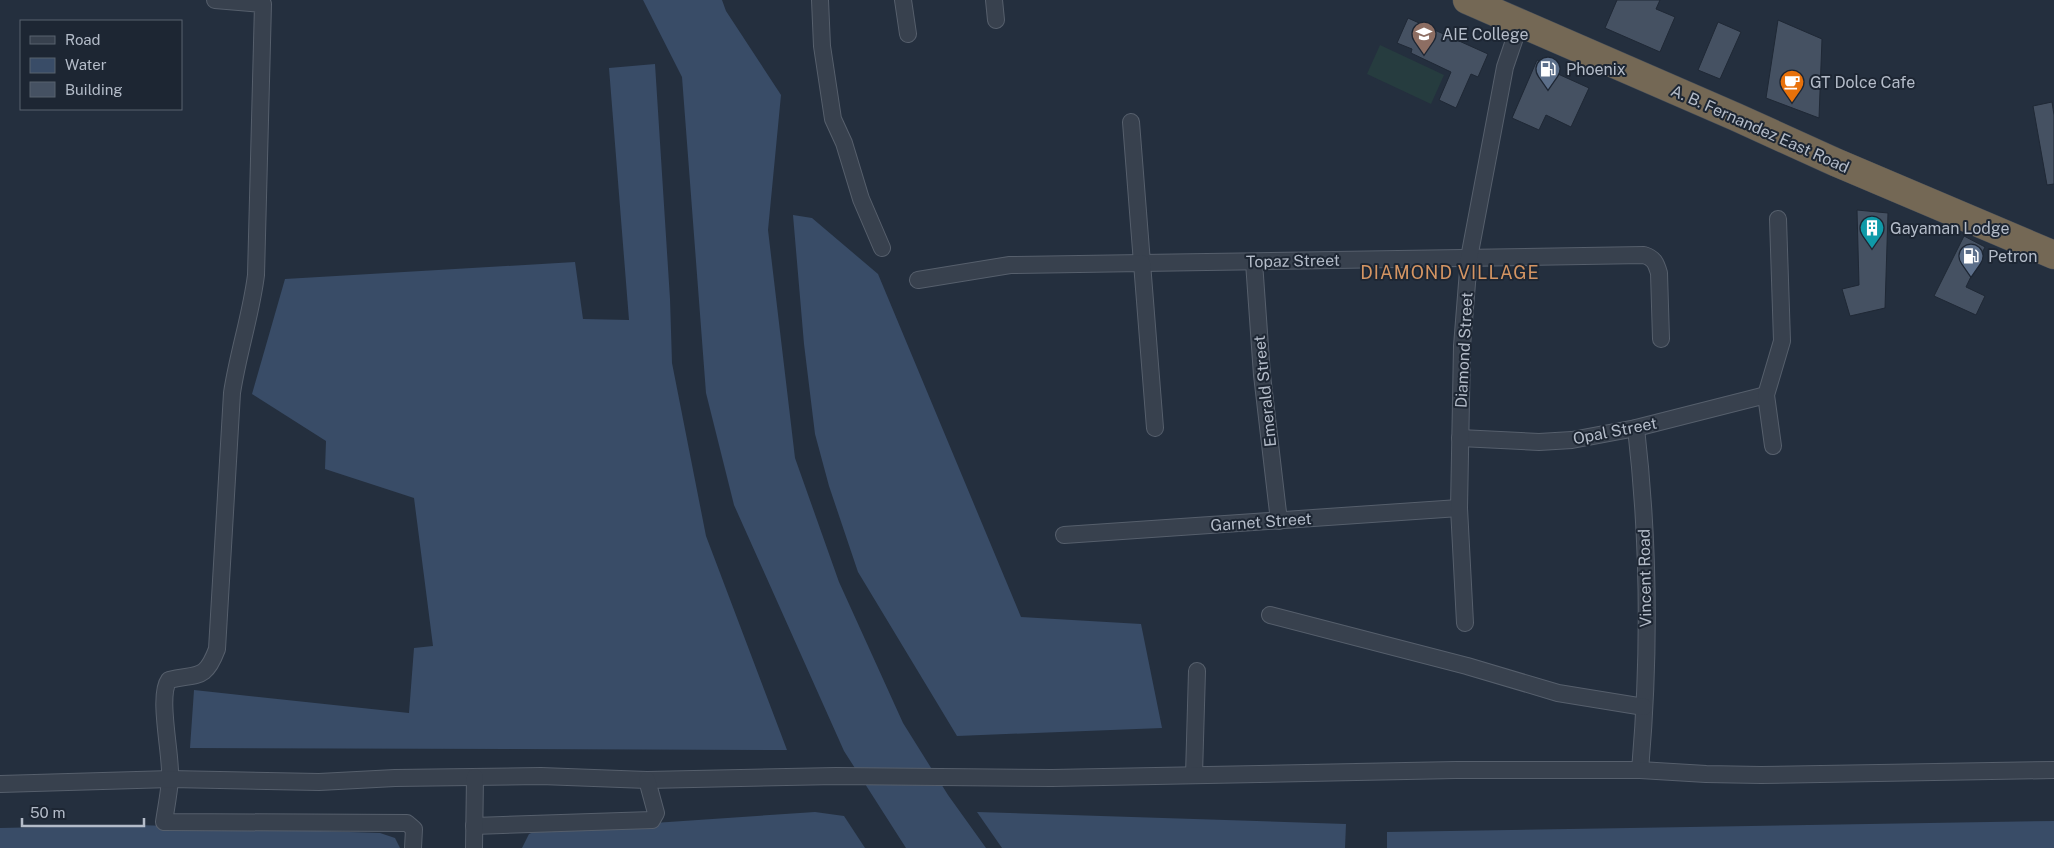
<svg xmlns="http://www.w3.org/2000/svg" width="2054" height="848" viewBox="0 0 2054 848" font-family="'Public Sans',sans-serif">
	<style>
		.green { fill: #263c3f }
		.water { fill: #394c67 }
		.building { fill: #455162; stroke: #1f2835 }
		.lines { fill: none; stroke-linecap: round; stroke-linejoin: round }
		.street-casing { stroke: #565f6c; stroke-width: 18 }
		.highway-casing { stroke: #434c59; stroke-width: 29 }
		.street { stroke: #38414e; stroke-width: 16 }
		.highway { stroke: #746855; stroke-width: 28 }
		.labels { text-anchor: middle; dominant-baseline: central; stroke-width: 4; stroke-linejoin: round; paint-order: stroke }
		.poi-label { font-size: 16px; fill: #b4bcc9; stroke: #1d2633; text-anchor: start }
		.street-label { font-size: 16px; fill: #b4bcc9; stroke: #1d2633 }
		.neighbourhood-label { font-size: 18px; letter-spacing: 1px; fill: #d59563; stroke: #1d2633 }
	</style>
	<rect width="100%" height="100%" fill="#242f3e"/>
	<!-- green -->
	<path class="green" d="M1380 45 1444 75 1431 104 1367 74Z"/>
	<!-- water -->
	<g class="water">
		<path d="M643 0H722L726 11 781 95 768 230 795 458 839 582 903 723 948 795 986 848H906L844 751 734 505 706 393 682 77Z"/>
		<path d="M655 64 670 299 672 363 706 536 787 750 190 748 194 690 409 713 414 648 433 646 414 498 325 469 326 441 252 394 285 279 575 262 583 319 629 320 609 68Z"/>
		<path d="M793 215 812 218 878 274 1021 617 1141 624 1162 728 957 736 858 572 829 486 815 434 804 344Z"/>
		<path d="M815 812 844 816 865 848H522L529 834 536 831Z"/>
		<path d="M977 812 1346 824 1345 848H1002Z"/>
		<path d="M2054 821V848H1387V832Z"/>
		<path d="M138 825 380 833 395 838 400 848H0V828Z"/>
	</g>
	<!-- building -->
	<g class="building">
		<path d="M1617 0H1660L1656 9 1675 17 1660 52 1605 28Z"/>
		<path d="M1408 18 1488 54 1478 77 1471 74 1456 108 1439 100 1451 72 1411 53 1412 49 1397 43Z"/>
		<path d="M1778 20 1822 39 1819 118 1766 98Z"/>
		<path d="M1718 22 1741 32 1720 79 1698 70Z"/>
		<path d="M1537 60 1559 70 1558 74 1589 88 1571 127 1546 115 1539 130 1512 118Z"/>
		<path d="M2052 102 2054 115V184L2047 185 2033 106Z"/>
		<path d="M1857 210 1888 213 1885 308 1850 316 1842 289 1859 285Z"/>
		<path d="M1964 236 1985 247 1966 287 1985 296 1976 315 1934 296Z"/>
	</g>
	<g class="lines">
		<defs>
			<g id="street">
				<path d="M215 0 263 4 256 275C251 315 238 353 232 393L217 649C205 681 198 673 169 680 157 696 172 757 170 779 169 794 166 808 164 822L407 823 414 829 413 848"/>
				<path d="M820 0 822 46 833 119 844 143 861 199 882 248"/>
				<path d="M903 0 908 34"/>
				<path d="M994 0 996 20"/>
				<path d="M1131 122 1142 263 1644 255C1654 258 1656 263 1659 273L1661 339"/>
				<path d="M1254 262 1262 375 1279 521"/>
				<path d="M918 280 1010 265 1142 263 1155 428"/>
				<path d="M1636 428C1649 541 1650 656 1640 770"/>
				<path d="M1460 438 1539 442 1572 440 1636 428 1766 395"/>
				<path d="M1773 446 1766 395 1782 341 1778 219"/>
				<path d="M1064 535 1459 508"/>
				<path d="M1270 615 1467 666 1558 693 1644 707"/>
				<path d="M1465 623 1459 508 1462 346 1469 258 1505 67 1520 23"/>
				<path d="M1194 775 1197 671"/>
				<path d="M0 784 171 779 319 782 395 778 541 776 647 780 836 776 1052 778 1456 770H1640L1706 774 1761 775 2054 770"/>
				<path d="M474 826 652 820 656 813 647 780"/>
				<path d="M474 848 475 777"/>
			</g>
			<path id="highway" d="M1467 0 1736 117 1835 162 2054 255"/>
		</defs>
		<!-- street casing -->
		<use href="#street" class="street-casing"/>
		<!-- highway casing -->
		<use href="#highway" class="highway-casing"/>
		<!-- street -->
		<use href="#street" class="street"/>
		<!-- highway -->
		<use href="#highway" class="highway"/>
	</g>
	<!-- icons -->
	<defs>
		<symbol id="university-pin" viewBox="-11 -11 22 30"><path d="M0 17L-7.5 6A9.5 9.5 0 1 1 7.5 6Z" fill="#8d6e63" stroke="#1d2633"/><path d="M0-5L7-2L0 1L-7-2ZM-4 1L0 2.5L4 1V4Q0 6-4 4Z" fill="#fff"/></symbol>
		<symbol id="fuel-pin" viewBox="-11 -11 22 30"><path d="M0 17L-7.5 6A9.5 9.5 0 1 1 7.5 6Z" fill="#5c6f8a" stroke="#1d2633"/><path d="M-5.5-6h7V0h2V4h1.3V-2.5L3-4.5l.8-.8L6-3V5H2.5V1h-1V6h-7ZM-4.2-4.7v3.2H.2V-4.7Z" fill="#fff"/></symbol>
		<symbol id="cafe-pin" viewBox="-11 -11 22 30"><path d="M0 17L-7.5 6A9.5 9.5 0 1 1 7.5 6Z" fill="#e8710a" stroke="#1d2633"/><path d="M-5.5-4.5H6V0H3Q3 3.5 0 3.5H-2.5Q-5.5 3.5-5.5 0ZM3-3.2v2h1.7v-2ZM-6 4.5H4V6H-6Z" fill="#fff"/></symbol>
		<symbol id="building-pin" viewBox="-11 -11 22 30"><path d="M0 17L-7.5 6A9.5 9.5 0 1 1 7.5 6Z" fill="#0f9aa8" stroke="#1d2633"/><path d="M-4-6H4V6H1V3H-1V6H-4ZM-2.5-4.3h1.7v1.8h-1.7ZM.8-4.3h1.7v1.8H.8ZM-2.5-1h1.7V.8h-1.7ZM.8-1h1.7V.8H.8Z" fill="#fff"/></symbol>
	</defs>
	<g fill-rule="evenodd">
		<use href="#university-pin" x="1410" y="20" width="28" height="38"/>
		<use href="#fuel-pin" x="1534" y="55" width="28" height="38"/>
		<use href="#cafe-pin" x="1778" y="68" width="28" height="38"/>
		<use href="#building-pin" x="1858" y="214" width="28" height="38"/>
		<use href="#fuel-pin" x="1957" y="242" width="28" height="38"/>
	</g>
	<g class="labels">
		<!-- poi labels -->
		<g class="poi-label">
			<text x="1442" y="34">AIE College</text>
			<text x="1566" y="69">Phoenix</text>
			<text x="1810" y="82">GT Dolce Cafe</text>
			<text x="1890" y="228">Gayaman Lodge</text>
			<text x="1988" y="256">Petron</text>
		</g>
		<!-- street labels -->
		<g class="street-label">
			<text transform="translate(1760 129) rotate(24)">A. B. Fernandez East Road</text>
			<text transform="translate(1293 261) rotate(-1)">Topaz Street</text>
			<text transform="translate(1464 350) rotate(-87)">Diamond Street</text>
			<text transform="translate(1265 391) rotate(-96)">Emerald Street</text>
			<text transform="translate(1615 431) rotate(-11)">Opal Street</text>
			<text transform="translate(1261 522) rotate(-4)">Garnet Street</text>
			<text transform="translate(1645 578) rotate(-91)">Vincent Road</text>
		</g>
		<!-- neighbourhood labels -->
		<g class="neighbourhood-label">
			<text x="1450" y="272">DIAMOND VILLAGE</text>
		</g>
	</g>
	<!-- legend -->
	<rect x="20" y="20" width="162" height="90" fill="#1d2633" stroke="#59626f"/>
	<rect x="30" y="36" width="25" height="8" fill="#38414e" stroke="#59626f"/>
	<text x="65" y="45" font-size="15" fill="#b4bcc9">Road</text>
	<rect x="30" y="58" width="25" height="15" fill="#394c67" stroke="#59626f"/>
	<text x="65" y="70" font-size="15" fill="#b4bcc9">Water</text>
	<rect x="30" y="82" width="25" height="15" fill="#455162" stroke="#59626f"/>
	<text x="65" y="95" font-size="15" fill="#b4bcc9">Building</text>
	<!-- scale -->
	<path d="M22 818v8h122v-8" fill="none" stroke="#b4bcc9" stroke-width="2.5"/>
	<text x="30" y="818" font-size="15" fill="#b4bcc9" stroke="#1d2633" stroke-width="4" paint-order="stroke">50 m</text>
</svg>
